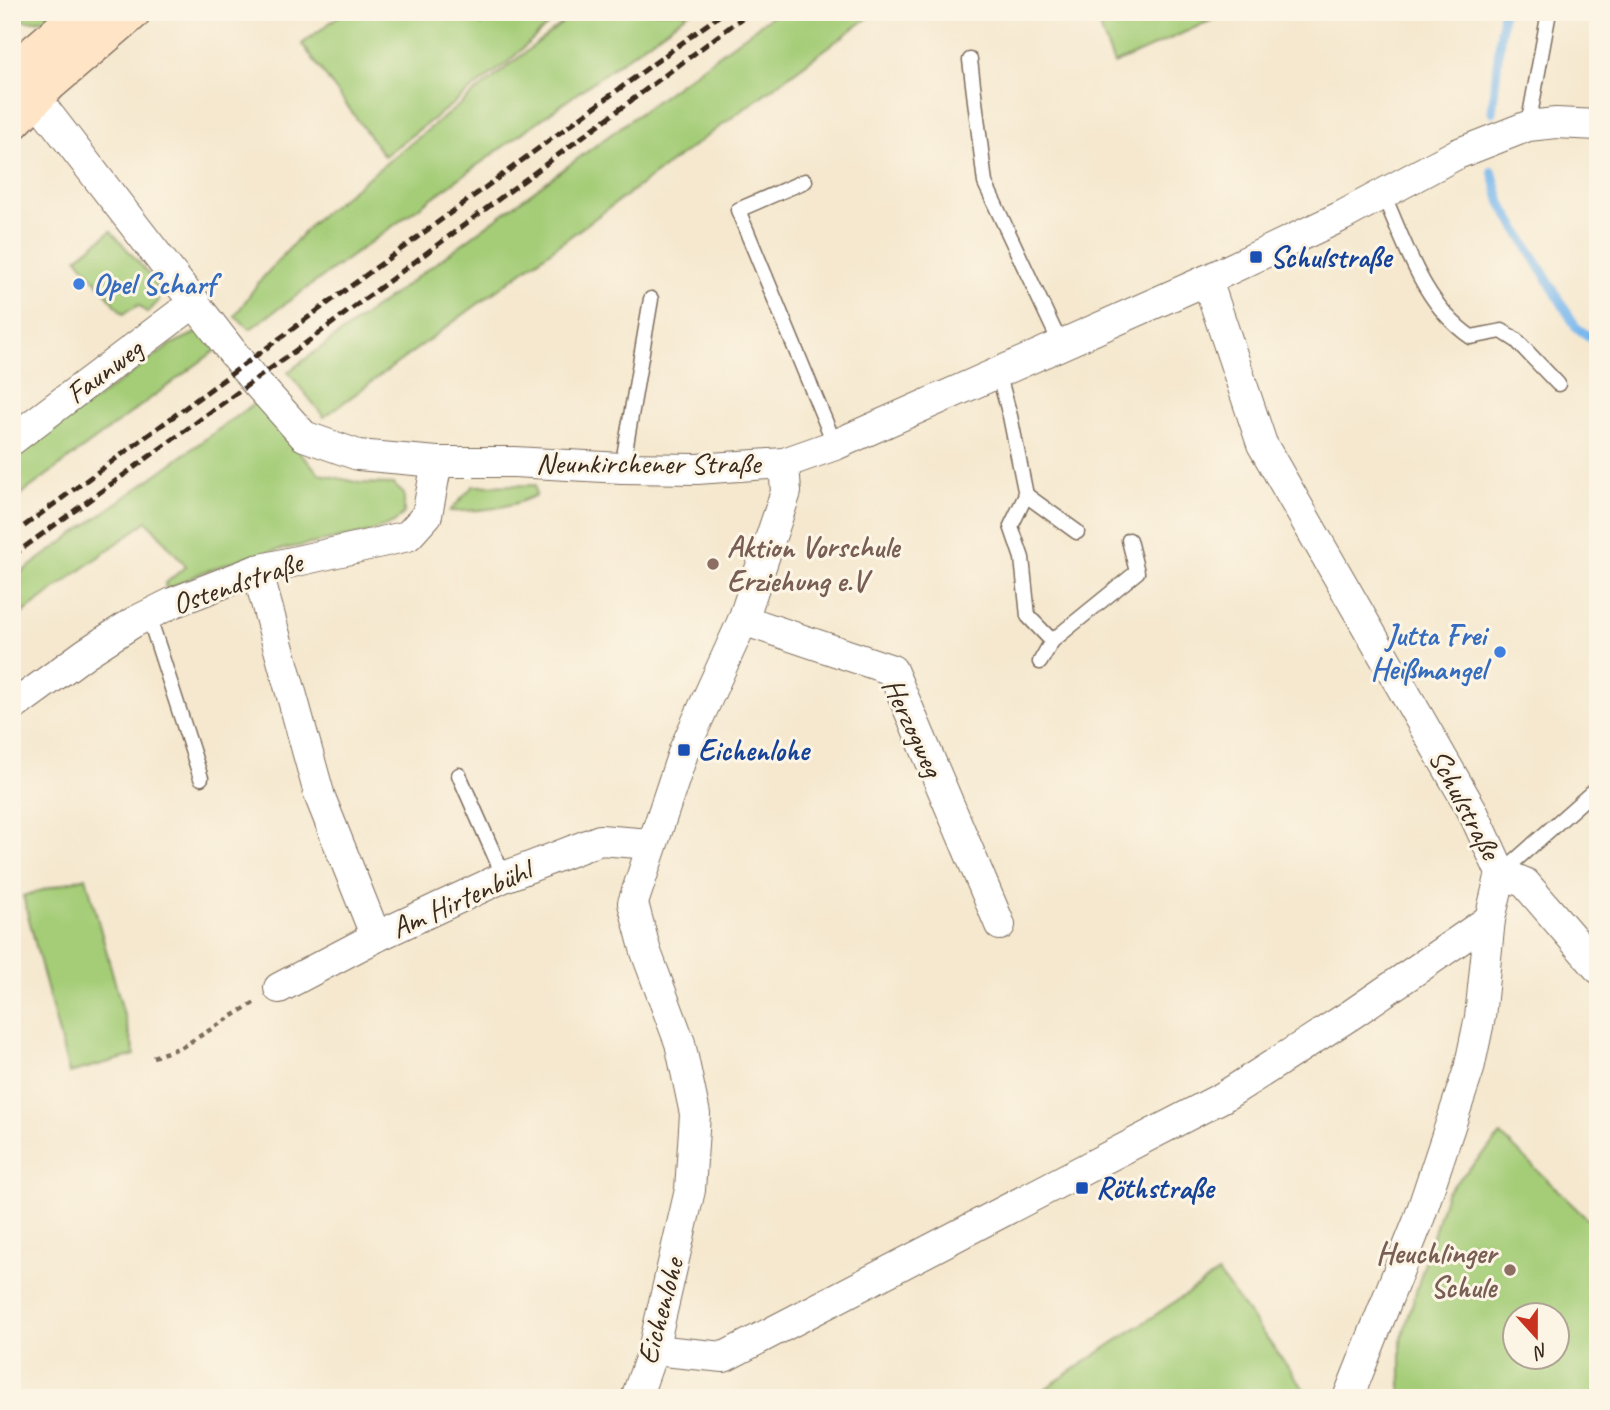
<svg xmlns="http://www.w3.org/2000/svg" width="1610" height="1410" viewBox="0 0 1610 1410" font-family="Caveat,sans-serif">
	<style>
		.green { fill: #a5cd78; stroke: #707c4b; stroke-width: 2; fill-rule: evenodd }
		.lines { fill: none; stroke-linecap: round; stroke-linejoin: round }
		.stream { stroke: #79b8ed; stroke-width: 9 }
		.service-casing { stroke: #7c6c5c; stroke-width: 17 }
		.minor-casing { stroke: #7c6c5c; stroke-width: 32 }
		.secondary-casing { stroke: #7c6c5c; stroke-width: 41 }
		.path { stroke: #7c6c5c; stroke-width: 4.5; stroke-dasharray: 5 5; stroke-linecap: butt }
		.service { stroke: #fff; stroke-width: 14 }
		.minor { stroke: #fff; stroke-width: 30 }
		.secondary { stroke: #ffe4c6; stroke-width: 38 }
		.rail { stroke: #3b2a1e; stroke-width: 5; stroke-dasharray: 10 5; stroke-linecap: butt }
		.transit-dot { fill: #1a4fb4; stroke: #fcf5e5; stroke-width: 2.5 }
		.shop-dot { fill: #3f7fe0; stroke: #fcf5e5; stroke-width: 2.5 }
		.education-dot { fill: #8d6e63; stroke: #fcf5e5; stroke-width: 2.5 }
		.labels { text-anchor: middle; dominant-baseline: central; stroke-width: 6; stroke-linejoin: round; paint-order: stroke }
		.transit-label { font-size: 30px; font-weight: bold; fill: #164399; stroke: #fcf5e5; text-anchor: start }
		.shop-label { font-size: 30px; font-weight: bold; fill: #366cbe; stroke: #fcf5e5; text-anchor: start }
		.street-label { font-size: 30px; fill: #3b2a1e; stroke: #fcf5e5 }
		.education-label { font-size: 30px; font-weight: bold; fill: #785e54; stroke: #fcf5e5; text-anchor: start }
	</style>
	<rect width="100%" height="100%" fill="#fcf5e5"/>
	<filter id="ink" filterUnits="userSpaceOnUse"><feTurbulence type="fractalNoise" baseFrequency=".0143" numOctaves="2"/><feDisplacementMap in="SourceGraphic" scale="14" xChannelSelector="R" yChannelSelector="G"/><feConvolveMatrix kernelMatrix="1 2 1 2 8 2 1 2 1" color-interpolation-filters="sRGB"/></filter>
	<filter id="wash" filterUnits="userSpaceOnUse"><feTurbulence type="fractalNoise" baseFrequency=".00686" numOctaves="4" result="noise"/><feDisplacementMap in="SourceGraphic" scale="28" xChannelSelector="R" yChannelSelector="G"/><feGaussianBlur stdDeviation="1.57" result="paint"/><feColorMatrix in="noise" values="0 0 0 0 0 0 0 0 0 0 0 0 0 0 0 0 0 1.4 0 .05"/><feComposite in="paint" operator="in"/></filter>
	<g filter="url(#wash)">
		<rect width="100%" height="100%" fill="#f5e8cf"/>
		<!-- green -->
		<g class="green">
			<path d="M12 12H63C47 20 30 25 12 18Z"/>
			<path d="M344 12H471L482 26 473 12H562L508 62 384 156 302 44Z"/>
			<path d="M576 12H690L250 329 235 316 258 283 316 219Z"/>
			<path d="M777 12H876L324 417 288 372Z"/>
			<path d="M1094 12H1230L1114 64Z"/>
			<path d="M111 231 154 280 159 301 147 313 139 305 123 314 77 258Z"/>
			<path d="M200 331 220 347 12 501V460L172 344Z"/>
			<path d="M258 401 290 443 320 474 360 483 393 484 404 494V513L394 523 368 533 252 555 201 573 166 590 165 584 186 566 147 521 12 621V579Z"/>
			<path d="M535 485 536 495C512 508 477 512 450 511L473 486Z"/>
			<path d="M86 877 135 1055 69 1073 23 896Z"/>
			<path d="M1501 1135 1587 1219 1598 1224V1398H1401V1341L1446 1193ZM1516 1316H1558V1358H1516Z"/>
			<path d="M1218 1273 1311 1398H1031Z"/>
		</g>
		<g class="lines">
			<!-- stream -->
			<g class="stream">
				<path d="M1492 112 1503 12"/>
				<path d="M1492 171 1501 203 1576 327 1598 343"/>
			</g>
		</g>
	</g>
	<g filter="url(#ink)">
		<g class="lines">
			<defs>
				<g id="service">
					<path d="M970 60 985 183 1061 345"/>
					<path d="M1528 126 1549 12"/>
					<path d="M805 181 738 210 835 445"/>
					<path d="M1383 194C1406 245 1423 304 1471 337L1502 331 1516 340 1558 384"/>
					<path d="M998 372 1010 416 1026 495 1011 526 1022 558 1028 616 1052 641 1040 662"/>
					<path d="M622 468 651 299"/>
					<path d="M1026 495 1077 532"/>
					<path d="M148 614 201 778"/>
					<path d="M1052 641 1137 572 1129 540"/>
					<path d="M459 775 504 877"/>
					<path d="M1501 873 1598 787"/>
				</g>
				<g id="minor">
					<path d="M21 79 254 380 304 436 358 455 437 462H514L622 468 697 469 784 463 835 445 1207 280 1342 216 1457 154 1528 126 1556 123 1598 125"/>
					<path d="M1207 280 1262 444 1472 810 1501 873 1490 919 1480 1017 1469 1069 1418 1222 1348 1398"/>
					<path d="M12 440 195 302"/>
					<path d="M257 570 320 797 376 937"/>
					<path d="M743 620 892 670 1000 925"/>
					<path d="M12 707 86 653 134 622 172 603 257 570 408 536 427 515 437 462"/>
					<path d="M1501 873 1525 883 1598 968"/>
					<path d="M279 988 376 937 504 877 600 840 651 844"/>
					<path d="M653 1350 724 1357 1223 1097 1352 1014 1490 919"/>
					<path d="M636 1398 653 1350 690 1190 695 1114 680 1043 646 952 633 903 684 750 743 620 786 492 784 463"/>
				</g>
				<g id="secondary">
					<path d="M12 74 84 12"/>
					<path d="M12 121 49 82 131 12"/>
				</g>
			</defs>
			<!-- service casing -->
			<use href="#service" class="service-casing"/>
			<!-- minor casing -->
			<use href="#minor" class="minor-casing"/>
			<!-- secondary casing -->
			<use href="#secondary" class="secondary-casing"/>
			<!-- path -->
			<path class="path" d="M153 1057 182 1047 257 1001"/>
			<!-- service -->
			<use href="#service" class="service"/>
			<!-- minor -->
			<use href="#minor" class="minor"/>
			<!-- secondary -->
			<use href="#secondary" class="secondary"/>
			<!-- rail -->
			<g class="rail">
				<path d="M12 535 724 12"/>
				<path d="M12 556 303 345 750 12"/>
			</g>
		</g>
	</g>
	<!-- markers -->
	<g class="transit-dot">
		<rect x="1249" y="250" width="14" height="14" rx="3.5"/>
		<rect x="677" y="743" width="14" height="14" rx="3.5"/>
		<rect x="1075" y="1181" width="14" height="14" rx="3.5"/>
	</g>
	<g class="shop-dot">
		<circle cx="79" cy="284" r="7"/>
		<circle cx="1500" cy="652" r="7"/>
	</g>
	<g class="education-dot">
		<circle cx="713" cy="564" r="7"/>
		<circle cx="1510" cy="1270" r="7"/>
	</g>
	<g class="labels">
		<!-- transit labels -->
		<g class="transit-label">
			<text x="1270" y="257">Schulstraße</text>
			<text x="698" y="750">Eichenlohe</text>
			<text x="1096" y="1188">Röthstraße</text>
		</g>
		<!-- shop labels -->
		<g class="shop-label">
			<text x="93" y="284">Opel Scharf</text>
			<text x="1486" y="635" text-anchor="end">Jutta Frei<tspan x="1486" dy="34">Heißmangel</tspan></text>
		</g>
		<!-- street labels -->
		<g class="street-label">
			<text transform="translate(104 371) rotate(-37)">Faunweg</text>
			<text x="648" y="463">Neunkirchener Straße</text>
			<text transform="translate(237 583) rotate(-19)">Ostendstraße</text>
			<text transform="translate(913 727) rotate(65)">Herzogweg</text>
			<text transform="translate(1465 804) rotate(62)">Schulstraße</text>
			<text transform="translate(461 899) rotate(-24)">Am Hirtenbühl</text>
			<text transform="translate(660 1311) rotate(-75)">Eichenlohe</text>
		</g>
		<!-- education labels -->
		<g class="education-label">
			<text x="727" y="547">Aktion Vorschule<tspan x="727" dy="34">Erziehung e.V</tspan></text>
			<text x="1496" y="1253" text-anchor="end">Heuchlinger<tspan x="1496" dy="34">Schule</tspan></text>
		</g>
	</g>
	<!-- margin -->
	<rect width="1610" height="1410" fill="none" stroke="#fcf5e5" stroke-width="42"/>
	<!-- north arrow -->
	<g transform="translate(1536 1336) rotate(159)"><circle r="33" fill="#fcf5e5" stroke="#afa495" stroke-width="2"/>
	<path d="M0-5L12 26L0 18L-12 26Z" fill="#c8321e"/>
	<text y="-10" font-size="19" font-weight="bold" text-anchor="middle" fill="#3b2a1e">N</text>
	</g>
</svg>
